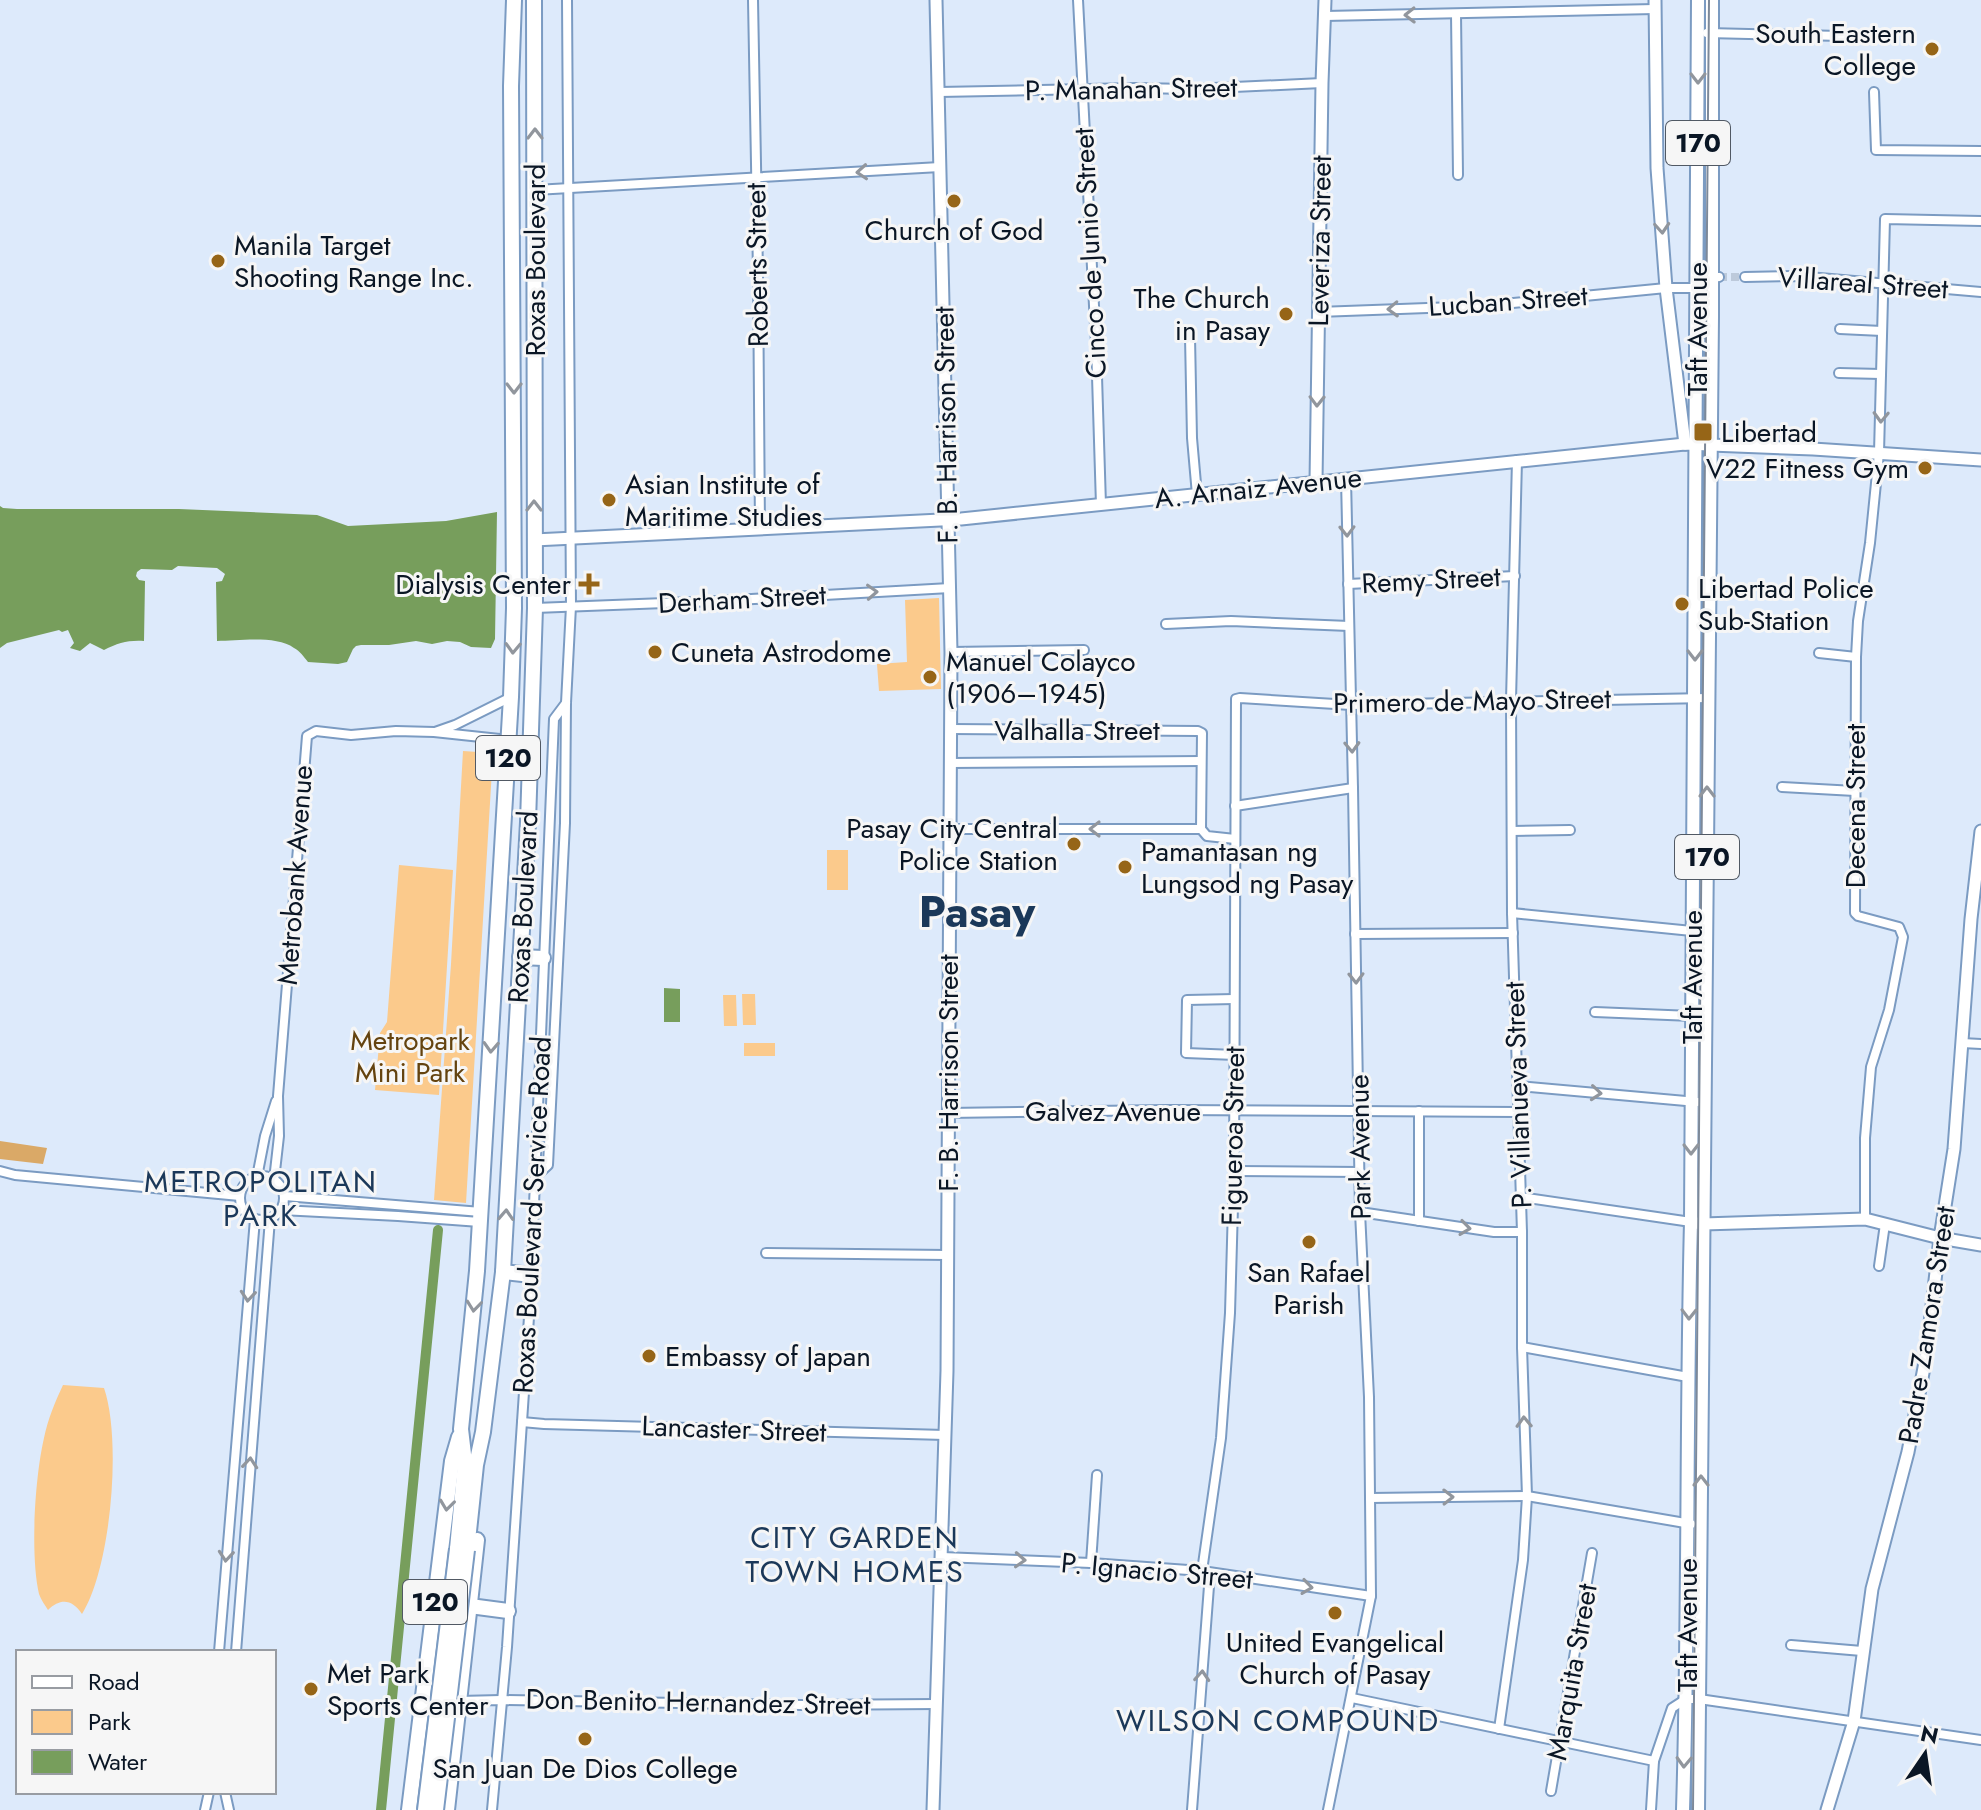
<svg xmlns="http://www.w3.org/2000/svg" width="1981" height="1810" viewBox="0 0 1981 1810" font-family="Jost,sans-serif">
	<style>
		.green { fill: #fbca8c }
		.forest { fill: #daa967 }
		.water { fill: #779e5c }
		.lines { fill: none; stroke-linecap: round; stroke-linejoin: round }
		.canal { stroke: #779e5c; stroke-width: 10 }
		.street-tunnel { stroke: #bdcadb; stroke-width: 8; stroke-dasharray: 8 4; stroke-linecap: butt }
		.street-casing { stroke: #7b9bc2; stroke-width: 12 }
		.secondary-casing { stroke: #7b9bc2; stroke-width: 15 }
		.primary-casing { stroke: #7b9bc2; stroke-width: 16 }
		.highway-casing { stroke: #7b9bc2; stroke-width: 18 }
		.street { stroke: #fff; stroke-width: 8 }
		.secondary { stroke: #fff; stroke-width: 11 }
		.primary { stroke: #fff; stroke-width: 12 }
		.highway { stroke: #fff; stroke-width: 14 }
		.tram { stroke: #7d8999; stroke-width: 2 }
		.highway-bridge-casing { stroke: #7b9bc2; stroke-width: 18; stroke-linecap: butt }
		.highway-bridge { stroke: #fff; stroke-width: 14 }
		.oneway { stroke: #91969d }
		.poi-dot { fill: #966517; stroke: #f6f6f6; stroke-width: 3 }
		.labels { text-anchor: middle; dominant-baseline: central; stroke-width: 6; stroke-linejoin: round; paint-order: stroke }
		.shield { fill: #f6f6f6; stroke: #515964; stroke-width: 2 }
		.shield-label { font-size: 26px; font-weight: bold; fill: #0a1625 }
		.poi-label { font-size: 28px; fill: #0a1625; stroke: #f6f6f6; text-anchor: start }
		.street-label { font-size: 28px; fill: #0a1625; stroke: #f6f6f6 }
		.park-label { font-size: 28px; fill: #64430f; stroke: #f6f6f6 }
		.neighbourhood-label { font-size: 30px; letter-spacing: 2px; fill: #1b3859; stroke: #f6f6f6 }
		.town-label { font-size: 44px; font-weight: bold; fill: #1b3859; stroke: #f6f6f6 }
	</style>
	<rect width="100%" height="100%" fill="#ddeafb"/>
	<!-- green -->
	<g class="green">
		<path d="M939 598 941 689 879 691 877 664 907 662 905 600Z"/>
		<path d="M463 751 493 753 466 1203 434 1200 451 964Z"/>
		<rect x="827" y="850" width="21" height="40"/>
		<path d="M399 865 453 870 439 1095 375 1090 380 1033 387 1022Z"/>
		<path d="M742 994H755L756 1025H743Z"/>
		<path d="M723 995H736L737 1026H724Z"/>
		<rect x="744" y="1043" width="31" height="13"/>
		<path d="M63 1385 104 1388C122 1440 111 1568 82 1614 73 1600 61 1597 48 1610 45 1605 41 1600 39 1594 30 1555 35 1477 44 1438 48 1419 55 1402 63 1385Z"/>
	</g>
	<!-- forest -->
	<path class="forest" d="M0 1141 47 1148 43 1164 0 1159Z"/>
	<!-- water -->
	<g class="water">
		<path d="M0 506 3 508 17 509H179L317 515 348 526 446 521 497 512 495 639 491 648 471 647 460 642 447 641 432 644 416 641 389 645H361L356 646 353 649 347 662 338 664 308 662C304 657 300 651 294 648 276 635 238 641 217 641L216 582 222 581 225 574 217 568 178 566 172 570 141 569 137 572 136 576 139 580 145 581 144 641C128 640 118 643 104 650L90 643 80 651 70 648 74 643 68 630 62 632 59 630 7 643 0 648Z"/>
		<path d="M664 988 680 989V1022H664Z"/>
	</g>
	<g class="lines">
		<!-- canal -->
		<path class="canal" d="M381 1810 438 1230"/>
		<!-- street-tunnel -->
		<path class="street-tunnel" d="M1719 277H1745"/>
		<defs>
			<g id="street">
				<path d="M753 0 758 273 760 529"/>
				<path d="M1078 0 1096 344 1101 505"/>
				<path d="M1456 14 1458 175"/>
				<path d="M1325 16 1655 9"/>
				<path d="M1707 33 1883 37"/>
				<path d="M939 92 1136 88 1191 89 1322 83"/>
				<path d="M1874 92 1876 150 1981 151"/>
				<path d="M535 190 940 167"/>
				<path d="M1745 277 1797 276 1981 292"/>
				<path d="M1318 312 1482 306 1666 288H1692L1712 278 1719 277"/>
				<path d="M1840 329 1882 331"/>
				<path d="M1190 337 1192 438 1197 495"/>
				<path d="M1839 373 1881 374"/>
				<path d="M1348 584 1515 576"/>
				<path d="M535 608 717 601 950 588"/>
				<path d="M1166 624 1231 621 1349 626"/>
				<path d="M951 652 1084 650"/>
				<path d="M1819 653 1856 657"/>
				<path d="M951 729 1198 731 1202 733 1201 829"/>
				<path d="M435 732 455 725 511 697"/>
				<path d="M950 763 1201 761"/>
				<path d="M1782 787 1855 791"/>
				<path d="M1235 806 1353 788"/>
				<path d="M950 829H1201L1207 836 1235 839"/>
				<path d="M1512 831 1570 830"/>
				<path d="M1512 913 1692 931"/>
				<path d="M1355 934 1513 933"/>
				<path d="M1234 999 1187 1000 1186 1053 1235 1055"/>
				<path d="M1595 1012 1692 1016"/>
				<path d="M1962 1043 1981 1044"/>
				<path d="M1518 1086 1697 1102"/>
				<path d="M1419 1111V1221"/>
				<path d="M948 1113 1168 1110 1518 1112"/>
				<path d="M0 1171 15 1175 240 1196"/>
				<path d="M1234 1171 1360 1172"/>
				<circle cx="262" cy="1198" r="22"/>
				<path d="M257 1177 265 1136 276 1101"/>
				<path d="M535 1177 548 1165 565 823 566 703 571 606 567 0"/>
				<path d="M274 1180 279 1136 278 1096 307 736 316 731 351 735 396 731 434 732 509 740"/>
				<path d="M285 1196 481 1212"/>
				<path d="M1521 1197 1691 1222"/>
				<path d="M281 1210 398 1216 480 1222"/>
				<path d="M1360 1212 1494 1232H1522"/>
				<path d="M1865 1219V1138L1871 1067 1889 1010 1903 937 1899 927 1858 916 1855 913 1856 657 1858 621 1870 543 1879 453 1885 219 1981 221"/>
				<path d="M766 1253 947 1255"/>
				<path d="M1879 1266 1885 1224"/>
				<path d="M1522 1347 1688 1377"/>
				<path d="M522 1422 544 1424 945 1435"/>
				<path d="M1370 1498 1527 1496 1691 1524"/>
				<path d="M942 1557 1091 1563 1202 1571 1371 1596"/>
				<path d="M1091 1563 1097 1475"/>
				<path d="M1202 1571 1221 1438 1230 1313 1234 1171 1236 699 1240 698 1351 705 1708 698"/>
				<path d="M1791 1645 1862 1651"/>
				<path d="M219 1652 255 1219"/>
				<path d="M236 1652 270 1219"/>
				<path d="M1352 1698 1654 1761"/>
				<path d="M459 1701 501 1700 801 1705 937 1704"/>
				<path d="M1499 1729 1523 1560 1527 1496 1522 1347V1232L1512 913 1511 700 1517 460"/>
				<path d="M1551 1791 1592 1553"/>
				<path d="M225 1792 229 1810"/>
				<path d="M205 1810 209 1792"/>
				<path d="M492 1810 507 1647 530 1302 554 719 566 703"/>
				<path d="M1192 1810 1210 1573"/>
				<path d="M1328 1810 1371 1596 1369 1397 1360 1212 1353 788 1346 479"/>
				<path d="M1651 1810 1654 1761 1672 1708 1686 1699H1699L1981 1740"/>
			</g>
			<g id="secondary">
				<path d="M1655 0 1657 168 1666 288 1685 444"/>
				<path d="M1316 482 1322 83 1325 0"/>
				<path d="M534 540 961 519 1685 444 1813 449 1981 460"/>
				<path d="M1696 1223 1703 1224 1865 1219 1940 1238 1981 1245"/>
				<path d="M933 1810 947 1371 951 652 936 0"/>
				<path d="M1827 1810 1854 1721 1872 1589 1908 1452 1926 1357 1940 1238 1954 1149 1971 919 1981 831"/>
			</g>
			<g id="primary">
				<path d="M1683 1810C1689 1614 1686 1418 1691 1222L1698 0"/>
				<path d="M1698 1810 1712 317V0"/>
			</g>
			<g id="highway">
				<path d="M520 957 543 958"/>
				<path d="M503 1272 531 1275"/>
				<path d="M457 1549 465 1463 461 1429 477 1271 511 697 514 608 511 86 514 0"/>
				<path d="M467 1550 476 1465 483 1432 503 1272 528 822 535 608 534 0"/>
				<path d="M470 1606 508 1611"/>
				<path d="M409 1810 452 1461 459 1437"/>
				<path d="M447 1810 477 1540"/>
			</g>
		</defs>
		<!-- street casing -->
		<use href="#street" class="street-casing"/>
		<!-- secondary casing -->
		<use href="#secondary" class="secondary-casing"/>
		<!-- primary casing -->
		<use href="#primary" class="primary-casing"/>
		<!-- highway casing -->
		<use href="#highway" class="highway-casing"/>
		<!-- street -->
		<use href="#street" class="street"/>
		<!-- secondary -->
		<use href="#secondary" class="secondary"/>
		<!-- primary -->
		<use href="#primary" class="primary"/>
		<!-- highway -->
		<use href="#highway" class="highway"/>
		<!-- tram -->
		<path class="tram" d="M1693 1810 1709 0"/>
		<defs>
			<g id="highway-bridge">
				<path d="M425 1810 457 1549"/>
				<path d="M436 1810 467 1550"/>
			</g>
		</defs>
		<!-- highway-bridge casing -->
		<use href="#highway-bridge" class="highway-bridge-casing"/>
		<!-- highway-bridge -->
		<use href="#highway-bridge" class="highway-bridge"/>
	</g>
	<!-- one-way arrows -->
	<defs><path id="oneway-chevron" d="M-2-3.5L2.5 0L-2 3.5" fill="none" stroke-width="1.6" stroke-linecap="round" stroke-linejoin="round" transform="scale(2)"/></defs>
	<g class="oneway">
		<use href="#oneway-chevron" transform="translate(1410 15) rotate(179)"/>
		<use href="#oneway-chevron" transform="translate(1698 78) rotate(90)"/>
		<use href="#oneway-chevron" transform="translate(535 134) rotate(-90)"/>
		<use href="#oneway-chevron" transform="translate(862 172) rotate(176)"/>
		<use href="#oneway-chevron" transform="translate(1662 228) rotate(86)"/>
		<use href="#oneway-chevron" transform="translate(1393 309) rotate(178)"/>
		<use href="#oneway-chevron" transform="translate(514 388) rotate(90)"/>
		<use href="#oneway-chevron" transform="translate(1317 401) rotate(91)"/>
		<use href="#oneway-chevron" transform="translate(1881 417) rotate(92)"/>
		<use href="#oneway-chevron" transform="translate(534 506) rotate(-90)"/>
		<use href="#oneway-chevron" transform="translate(1347 531) rotate(89)"/>
		<use href="#oneway-chevron" transform="translate(872 592) rotate(-3)"/>
		<use href="#oneway-chevron" transform="translate(513 648) rotate(92)"/>
		<use href="#oneway-chevron" transform="translate(1695 655) rotate(90)"/>
		<use href="#oneway-chevron" transform="translate(1352 747) rotate(88)"/>
		<use href="#oneway-chevron" transform="translate(1707 792) rotate(-90)"/>
		<use href="#oneway-chevron" transform="translate(1095 829) rotate(180)"/>
		<use href="#oneway-chevron" transform="translate(1356 978) rotate(89)"/>
		<use href="#oneway-chevron" transform="translate(491 1047) rotate(93)"/>
		<use href="#oneway-chevron" transform="translate(1596 1093) rotate(5)"/>
		<use href="#oneway-chevron" transform="translate(1691 1149) rotate(90)"/>
		<use href="#oneway-chevron" transform="translate(506 1215) rotate(-87)"/>
		<use href="#oneway-chevron" transform="translate(1465 1228) rotate(8)"/>
		<use href="#oneway-chevron" transform="translate(248 1296) rotate(95)"/>
		<use href="#oneway-chevron" transform="translate(474 1306) rotate(96)"/>
		<use href="#oneway-chevron" transform="translate(1689 1314) rotate(91)"/>
		<use href="#oneway-chevron" transform="translate(1524 1422) rotate(-92)"/>
		<use href="#oneway-chevron" transform="translate(250 1463) rotate(-85)"/>
		<use href="#oneway-chevron" transform="translate(1701 1481) rotate(-90)"/>
		<use href="#oneway-chevron" transform="translate(1448 1497) rotate(-1)"/>
		<use href="#oneway-chevron" transform="translate(447 1505) rotate(97)"/>
		<use href="#oneway-chevron" transform="translate(226 1556) rotate(95)"/>
		<use href="#oneway-chevron" transform="translate(1020 1560) rotate(3)"/>
		<use href="#oneway-chevron" transform="translate(1307 1587) rotate(8)"/>
		<use href="#oneway-chevron" transform="translate(1202 1676) rotate(-86)"/>
		<use href="#oneway-chevron" transform="translate(1684 1762) rotate(92)"/>
	</g>
	<!-- markers -->
	<g class="poi-dot">
		<circle cx="1932" cy="49" r="8"/>
		<circle cx="954" cy="201" r="8"/>
		<circle cx="218" cy="261" r="8"/>
		<circle cx="1286" cy="314" r="8"/>
		<rect x="1693" y="422" width="20" height="20" rx="4"/>
		<circle cx="1925" cy="468" r="8"/>
		<circle cx="609" cy="500" r="8"/>
		<path d="M585 572h8v8h8v8h-8v8h-8v-8h-8v-8h8z"/>
		<circle cx="1682" cy="604" r="8"/>
		<circle cx="655" cy="652" r="8"/>
		<circle cx="930" cy="677" r="8"/>
		<circle cx="1074" cy="844" r="8"/>
		<circle cx="1125" cy="867" r="8"/>
		<circle cx="1309" cy="1242" r="8"/>
		<circle cx="649" cy="1356" r="8"/>
		<circle cx="1335" cy="1613" r="8"/>
		<circle cx="311" cy="1689" r="8"/>
		<circle cx="585" cy="1739" r="8"/>
	</g>
	<g class="labels">
		<!-- shield labels -->
		<g class="shield">
			<rect x="1666" y="121" width="64" height="44" rx="6"/>
			<rect x="476" y="736" width="64" height="44" rx="6"/>
			<rect x="1675" y="835" width="64" height="44" rx="6"/>
			<rect x="403" y="1580" width="64" height="44" rx="6"/>
		</g>
		<g class="shield-label">
			<text x="1698" y="143">170</text>
			<text x="508" y="758">120</text>
			<text x="1707" y="857">170</text>
			<text x="435" y="1602">120</text>
		</g>
		<!-- poi labels -->
		<g class="poi-label">
			<text x="1916" y="33" text-anchor="end">South Eastern<tspan x="1916" dy="32">College</tspan></text>
			<text x="954" y="230" text-anchor="middle">Church of God</text>
			<text x="234" y="245">Manila Target<tspan x="234" dy="32">Shooting Range Inc.</tspan></text>
			<text x="1270" y="298" text-anchor="end">The Church<tspan x="1270" dy="32">in Pasay</tspan></text>
			<text x="1721" y="432">Libertad</text>
			<text x="1909" y="468" text-anchor="end">V22 Fitness Gym</text>
			<text x="625" y="484">Asian Institute of<tspan x="625" dy="32">Maritime Studies</tspan></text>
			<text x="571" y="584" text-anchor="end">Dialysis Center</text>
			<text x="1698" y="588">Libertad Police<tspan x="1698" dy="32">Sub-Station</tspan></text>
			<text x="671" y="652">Cuneta Astrodome</text>
			<text x="946" y="661">Manuel Colayco<tspan x="946" dy="32">(1906–1945)</tspan></text>
			<text x="1058" y="828" text-anchor="end">Pasay City Central<tspan x="1058" dy="32">Police Station</tspan></text>
			<text x="1141" y="851">Pamantasan ng<tspan x="1141" dy="32">Lungsod ng Pasay</tspan></text>
			<text x="1309" y="1272" text-anchor="middle">San Rafael<tspan x="1309" dy="32">Parish</tspan></text>
			<text x="665" y="1356">Embassy of Japan</text>
			<text x="1335" y="1642" text-anchor="middle">United Evangelical<tspan x="1335" dy="32">Church of Pasay</tspan></text>
			<text x="327" y="1673">Met Park<tspan x="327" dy="32">Sports Center</tspan></text>
			<text x="585" y="1768" text-anchor="middle">San Juan De Dios College</text>
		</g>
		<!-- street labels -->
		<g class="street-label">
			<text transform="translate(1131 89) rotate(-1)">P. Manahan Street</text>
			<text transform="translate(1320 241) rotate(-89)">Leveriza Street</text>
			<text transform="translate(1090 253) rotate(-93)">Cinco de Junio Street</text>
			<text transform="translate(535 260) rotate(-90)">Roxas Boulevard</text>
			<text transform="translate(757 265) rotate(-91)">Roberts Street</text>
			<text transform="translate(1863 283) rotate(4)">Villareal Street</text>
			<text transform="translate(1508 301) rotate(-4)">Lucban Street</text>
			<text transform="translate(1697 329) rotate(-90)">Taft Avenue</text>
			<text transform="translate(946 425) rotate(-91)">F. B. Harrison Street</text>
			<text transform="translate(1258 488) rotate(-6)">A. Arnaiz Avenue</text>
			<text transform="translate(1431 580) rotate(-3)">Remy Street</text>
			<text transform="translate(742 599) rotate(-3)">Derham Street</text>
			<text transform="translate(1472 701) rotate(-1)">Primero de Mayo Street</text>
			<text x="1077" y="730">Valhalla Street</text>
			<text transform="translate(1855 806) rotate(-90)">Decena Street</text>
			<text transform="translate(295 875) rotate(-86)">Metrobank Avenue</text>
			<text transform="translate(523 907) rotate(-87)">Roxas Boulevard</text>
			<text transform="translate(1692 977) rotate(-90)">Taft Avenue</text>
			<text transform="translate(948 1073) rotate(-90)">F. B. Harrison Street</text>
			<text transform="translate(1518 1095) rotate(-92)">P. Villanueva Street</text>
			<text x="1113" y="1111">Galvez Avenue</text>
			<text transform="translate(1233 1136) rotate(-89)">Figueroa Street</text>
			<text transform="translate(1360 1147) rotate(-91)">Park Avenue</text>
			<text transform="translate(532 1215) rotate(-87)">Roxas Boulevard Service Road</text>
			<text transform="translate(1927 1325) rotate(-81)">Padre Zamora Street</text>
			<text transform="translate(734 1429) rotate(2)">Lancaster Street</text>
			<text transform="translate(1157 1571) rotate(5)">P. Ignacio Street</text>
			<text transform="translate(1687 1625) rotate(-90)">Taft Avenue</text>
			<text transform="translate(1572 1672) rotate(-80)">Marquita Street</text>
			<text transform="translate(698 1702) rotate(1)">Don Benito Hernandez Street</text>
		</g>
		<!-- park labels -->
		<g class="park-label">
			<text x="410" y="1040">Metropark<tspan x="410" dy="32">Mini Park</tspan></text>
		</g>
		<!-- neighbourhood labels -->
		<g class="neighbourhood-label">
			<text x="261" y="1181">METROPOLITAN<tspan x="261" dy="34">PARK</tspan></text>
			<text x="855" y="1537">CITY GARDEN<tspan x="855" dy="34">TOWN HOMES</tspan></text>
			<text x="1278" y="1720">WILSON COMPOUND</text>
		</g>
		<!-- town labels -->
		<g class="town-label">
			<text x="977" y="912">Pasay</text>
		</g>
	</g>
	<!-- legend -->
	<rect x="16" y="1650" width="260" height="144" fill="#f6f6f6" stroke="#989ca2" stroke-width="2"/>
	<rect x="32" y="1676" width="40" height="12" fill="#ffffff" stroke="#989ca2" stroke-width="2"/>
	<text x="88" y="1690" font-size="24" fill="#0a1625">Road</text>
	<rect x="32" y="1710" width="40" height="24" fill="#fbca8c" stroke="#989ca2" stroke-width="2"/>
	<text x="88" y="1730" font-size="24" fill="#0a1625">Park</text>
	<rect x="32" y="1750" width="40" height="24" fill="#779e5c" stroke="#989ca2" stroke-width="2"/>
	<text x="88" y="1770" font-size="24" fill="#0a1625">Water</text>
	<!-- north arrow -->
	<g transform="translate(1925 1754) rotate(13)" stroke="#f6f6f6" stroke-width="6" paint-order="stroke">
	<path d="M0-6L14 30L0 20L-14 30Z" fill="#0a1625"/>
	<text y="-12" font-size="22" font-weight="bold" text-anchor="middle" fill="#0a1625">N</text>
	</g>
</svg>
